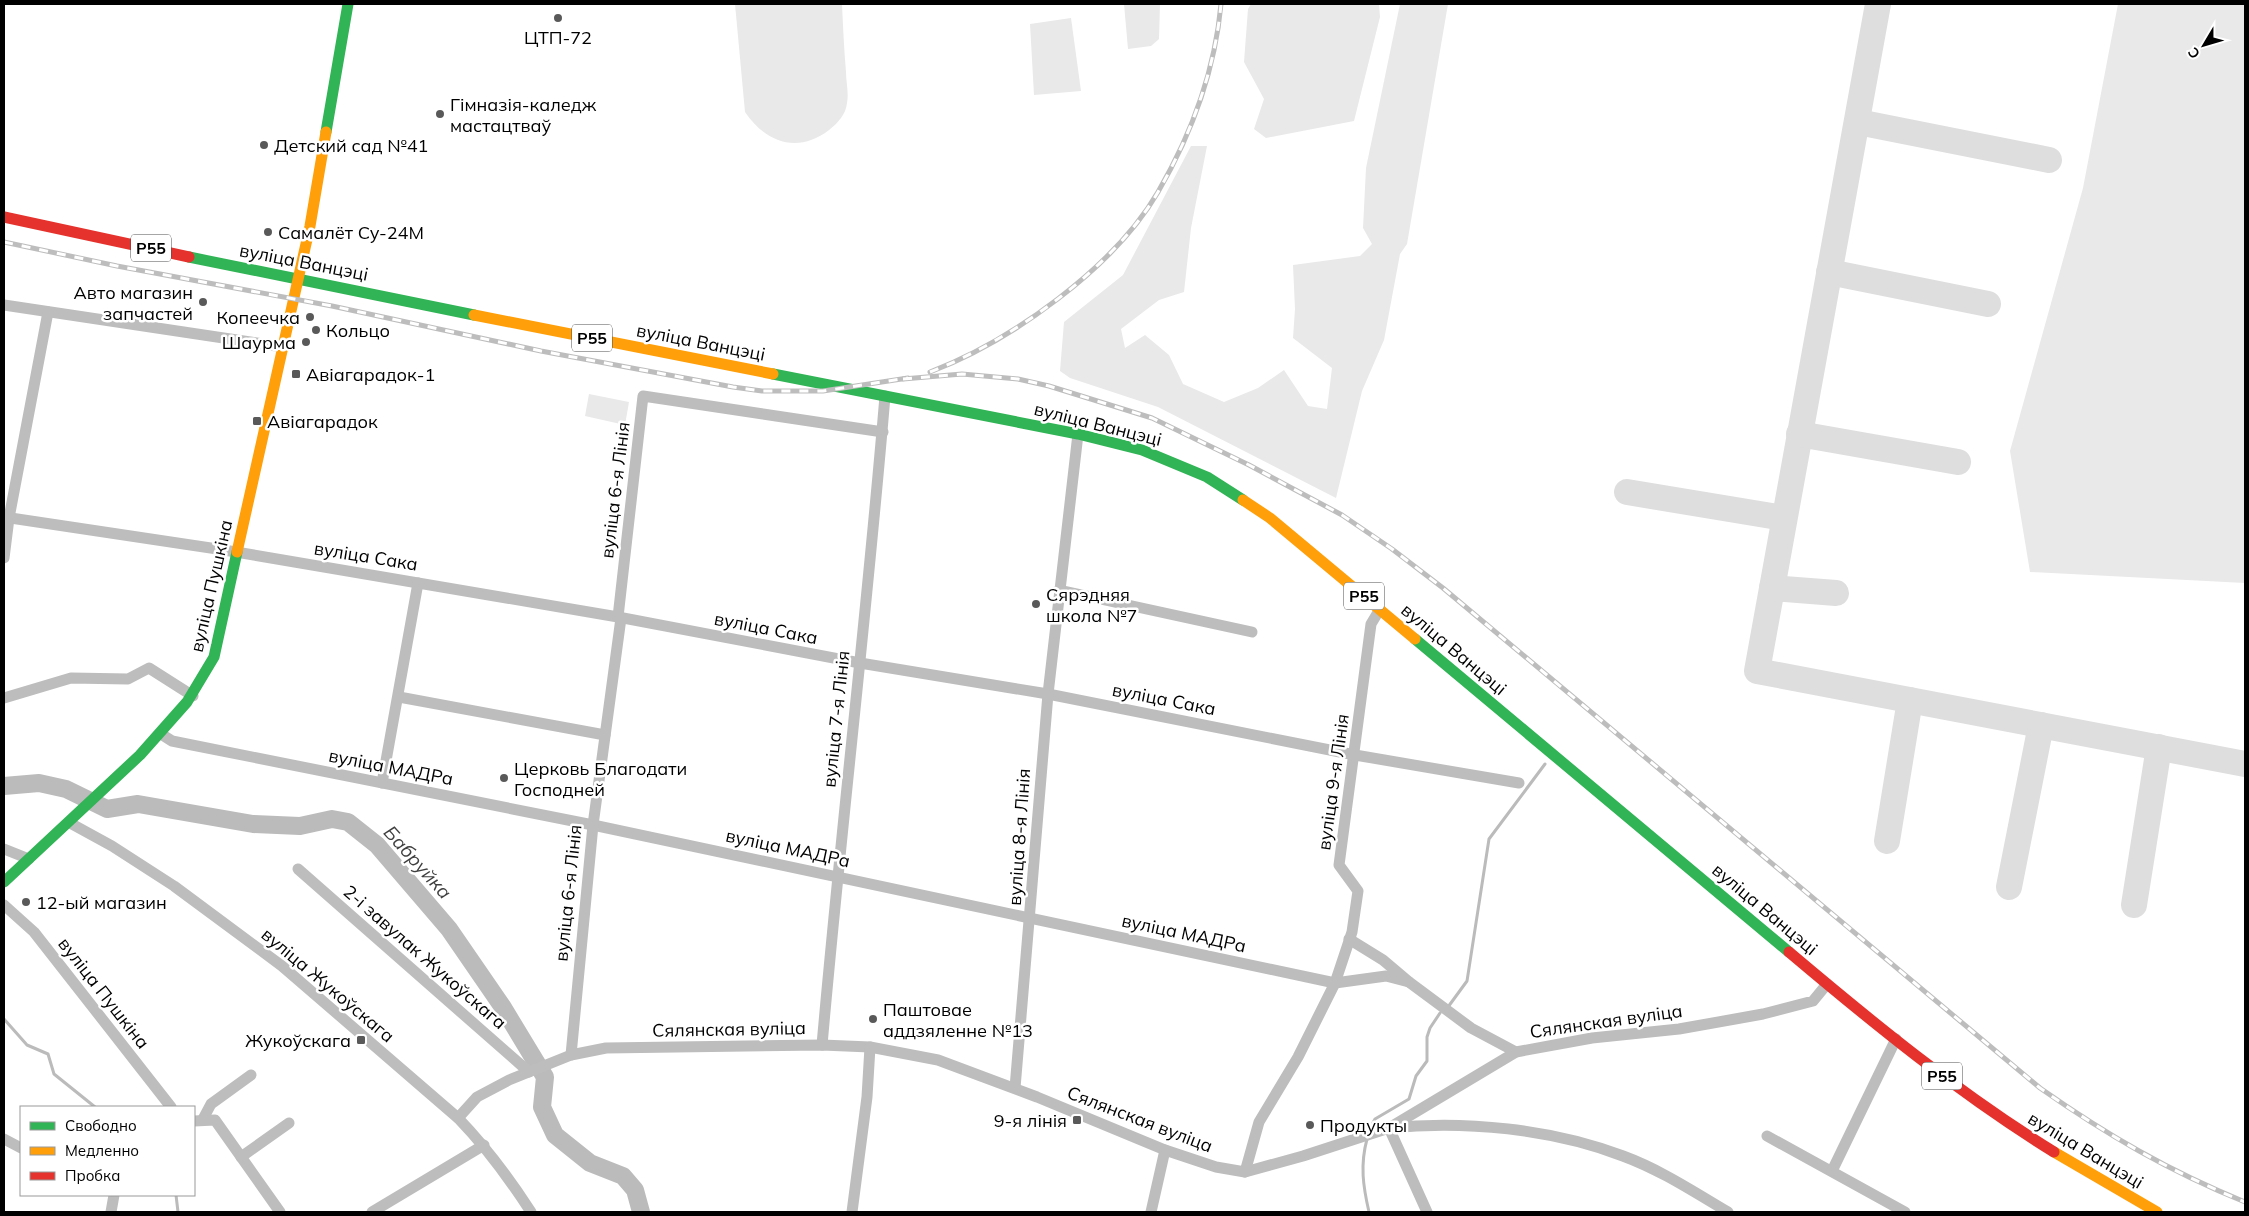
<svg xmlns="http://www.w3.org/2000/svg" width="2249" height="1216" viewBox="0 0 2249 1216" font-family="Mulish,sans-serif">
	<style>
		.green { fill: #e9e9e9 }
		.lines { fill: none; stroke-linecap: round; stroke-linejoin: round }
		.stream { stroke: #bbb; stroke-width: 3 }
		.river { stroke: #bbb; stroke-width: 18 }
		.taxiway { stroke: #dedede; stroke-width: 26 }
		.street { stroke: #bdbdbd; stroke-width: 11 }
		.fast { stroke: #30b455; stroke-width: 11 }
		.slow { stroke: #ff9f0a; stroke-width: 11 }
		.jam { stroke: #e5322d; stroke-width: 11 }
		.rail-casing { stroke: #bdbdbd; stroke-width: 5 }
		.rail { stroke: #fff; stroke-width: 3; stroke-dasharray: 9; stroke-linecap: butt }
		.poi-dot { fill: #595959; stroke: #fff; stroke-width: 2 }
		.labels { text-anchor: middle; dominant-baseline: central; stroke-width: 5; stroke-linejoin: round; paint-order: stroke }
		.shield { fill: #fff; stroke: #4c4c4c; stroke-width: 1 }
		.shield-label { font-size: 16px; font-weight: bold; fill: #000 }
		.poi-label { font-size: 18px; fill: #000; stroke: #fff; text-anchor: start }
		.street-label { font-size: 18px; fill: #000; stroke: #fff }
		.water-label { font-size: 19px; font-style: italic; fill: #3f3f3f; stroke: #fff }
	</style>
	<rect width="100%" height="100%" fill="#fff"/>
	<!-- green -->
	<g class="green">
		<path d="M735 4H842C843 27 844 49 846 72 846 82 849 93 847 103 846 114 838 123 829 130 798 154 766 143 745 112Z"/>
		<path d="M1124 4H1160L1159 39 1151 46 1128 49Z"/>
		<path d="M1251 4H1379L1380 17 1354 121 1266 138 1254 129 1264 99 1244 62 1248 9Z"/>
		<path d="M1400 4H1448L1407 244 1400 254 1384 340 1362 391 1336 498 1158 407 1070 378 1060 371 1064 322 1123 275 1191 146H1207L1191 228 1184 292 1159 300 1121 329 1125 348 1145 335 1169 355 1183 384 1224 402 1258 388 1284 370 1308 406 1327 409 1332 368 1293 338 1295 309 1293 265 1360 256 1372 244 1363 228 1366 168Z"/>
		<path d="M2118 4H2245V583L2030 572 2010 451 2083 188Z"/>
		<path d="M1071 18 1081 91 1034 95 1030 24Z"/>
		<path d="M589 394 629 402 625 425 585 416Z"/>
	</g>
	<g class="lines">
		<!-- stream -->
		<g class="stream">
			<path d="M1448 1007 1467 981 1489 839 1545 764"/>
			<path d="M4 1019 27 1045 48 1054 54 1074 95 1107"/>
			<path d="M1369 1130 1375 1119 1409 1099 1416 1076 1427 1061V1037L1430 1028 1440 1013"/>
			<path d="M1367 1139C1360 1165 1363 1186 1369 1212"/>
			<path d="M176 1195 178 1212"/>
		</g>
		<!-- river -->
		<path class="river" d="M4 786 39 783 66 789 107 809 138 804 253 824 300 826 332 819 348 822 377 845 449 929 502 1006 545 1077 542 1107 555 1135 590 1163 623 1176 635 1190 641 1212"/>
		<!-- taxiway -->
		<g class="taxiway">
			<path d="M1878 4 1757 671 2245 764"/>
			<path d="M1858 122 2049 160"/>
			<path d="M1829 272 1988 304"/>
			<path d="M1799 434 1958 462"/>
			<path d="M1627 492 1784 518"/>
			<path d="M1772 588 1836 593"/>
			<path d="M1887 841 1910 700"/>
			<path d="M2009 887 2041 725"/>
			<path d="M2134 905 2159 747"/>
		</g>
		<!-- street -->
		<g class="street">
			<path d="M4 305 283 347"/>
			<path d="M4 517 224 550 618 617 860 663 1048 694 1355 755 1519 783"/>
			<path d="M4 558 9 518 48 312"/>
			<path d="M1059 590 1252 632"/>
			<path d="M618 617 643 396 883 432"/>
			<path d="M399 697 605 735"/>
			<path d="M4 698 71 678 128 679 149 668 193 696"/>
			<path d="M161 734 172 741 593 825 1335 983 1386 976 1409 982"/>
			<path d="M382 783 418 583"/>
			<path d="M70 823 112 846 174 886 282 966 458 1118C486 1147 509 1178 531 1212"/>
			<path d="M4 849 29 859"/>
			<path d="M298 869 529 1072"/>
			<path d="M4 905 34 932 171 1107"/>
			<path d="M1349 939 1383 960 1409 982 1471 1028 1516 1052"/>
			<path d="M822 1045C841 828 867 613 885 396"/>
			<path d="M571 1055 593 825 621 618"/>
			<path d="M1015 1088 1048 694 1078 434"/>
			<path d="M458 1118 477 1097 509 1080 571 1055 606 1048 822 1045 870 1047 938 1060 1037 1097 1165 1150 1216 1167 1245 1172 1303 1156 1389 1128 1516 1052 1592 1038 1679 1029 1763 1014 1813 1001 1827 984"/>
			<path d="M203 1119 211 1104 251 1075"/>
			<path d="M194 1121 215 1120 280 1212"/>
			<path d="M1767 1136 1905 1212"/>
			<path d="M4 1139 21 1148"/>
			<path d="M241 1157 289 1123"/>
			<path d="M1832 1171 1896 1039"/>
			<path d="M1245 1172 1259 1122 1298 1057 1335 983 1352 932 1358 891 1339 865 1371 624 1380 609"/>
			<path d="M111 1212 114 1195"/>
			<path d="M372 1212 484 1145"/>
			<path d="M852 1212 867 1097 870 1047"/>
			<path d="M1151 1212 1165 1150"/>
			<path d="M1427 1212 1389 1128C1464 1120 1553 1129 1623 1156 1661 1170 1694 1192 1728 1212"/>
		</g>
		<!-- fast -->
		<g class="fast">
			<path d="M326 132 348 4"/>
			<path d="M189 257 474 315"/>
			<path d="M773 374 1078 434 1142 450 1207 477 1243 500"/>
			<path d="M1415 639 1789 952"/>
			<path d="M4 882 140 755 187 702 214 657 237 552"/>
		</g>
		<!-- slow -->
		<g class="slow">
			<path d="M474 315 773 374"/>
			<path d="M1243 500 1270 518 1415 639"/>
			<path d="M237 552 310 226 326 132"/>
			<path d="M2054 1152 2157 1212"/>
		</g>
		<!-- jam -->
		<g class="jam">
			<path d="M4 217 189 257"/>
			<path d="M1789 952C1873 1023 1960 1094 2054 1152"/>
		</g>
		<defs>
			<g id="rail">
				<path d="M4 242 117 266 332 306 541 351 733 387 762 391H823L908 378"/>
				<path d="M930 372C1011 341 1114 268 1158 192 1191 135 1215 70 1221 4"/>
				<path d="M903 379 962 374 1018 379 1049 386 1152 418 1249 465 1342 515 1392 549 1443 588 2040 1088C2107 1135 2169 1171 2245 1202"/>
			</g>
		</defs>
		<!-- rail casing -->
		<use href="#rail" class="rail-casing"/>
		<!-- rail -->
		<use href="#rail" class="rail"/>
	</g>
	<!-- markers -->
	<g class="poi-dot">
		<circle cx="558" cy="18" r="5"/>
		<circle cx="440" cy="114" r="5"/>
		<circle cx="264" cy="145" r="5"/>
		<circle cx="268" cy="232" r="5"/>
		<circle cx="203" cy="302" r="5"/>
		<circle cx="310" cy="317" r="5"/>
		<circle cx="316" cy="330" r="5"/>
		<circle cx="306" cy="342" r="5"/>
		<rect x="291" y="369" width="10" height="10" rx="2.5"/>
		<rect x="252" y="416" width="10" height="10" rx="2.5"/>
		<circle cx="1036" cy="604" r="5"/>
		<circle cx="504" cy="778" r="5"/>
		<circle cx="26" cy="902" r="5"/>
		<circle cx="873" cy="1019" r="5"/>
		<rect x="356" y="1035" width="10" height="10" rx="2.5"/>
		<rect x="1072" y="1115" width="10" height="10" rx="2.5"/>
		<circle cx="1310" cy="1125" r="5"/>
	</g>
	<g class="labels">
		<!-- shield labels -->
		<g class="shield">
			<rect x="131" y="234.5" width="40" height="27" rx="4"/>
			<rect x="572" y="324.5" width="40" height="27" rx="4"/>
			<rect x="1344" y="582.5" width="40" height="27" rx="4"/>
			<rect x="1922" y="1062.5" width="40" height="27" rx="4"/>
		</g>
		<g class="shield-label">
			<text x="151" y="248">Р55</text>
			<text x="592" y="338">Р55</text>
			<text x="1364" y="596">Р55</text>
			<text x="1942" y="1076">Р55</text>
		</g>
		<!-- poi labels -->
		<g class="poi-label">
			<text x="558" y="37" text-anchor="middle">ЦТП-72</text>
			<text x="450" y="104">Гімназія-каледж<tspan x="450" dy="21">мастацтваў</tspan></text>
			<text x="274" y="145">Детский сад №41</text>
			<text x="278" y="232">Самалёт Су-24М</text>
			<text x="193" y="292" text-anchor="end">Авто магазин<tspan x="193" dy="21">запчастей</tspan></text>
			<text x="300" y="317" text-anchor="end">Копеечка</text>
			<text x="326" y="330">Кольцо</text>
			<text x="296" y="342" text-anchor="end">Шаурма</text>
			<text x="306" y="374">Авіагарадок-1</text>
			<text x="267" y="421">Авіагарадок</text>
			<text x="1046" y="594">Сярэдняя<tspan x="1046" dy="21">школа №7</tspan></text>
			<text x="514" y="768">Церковь Благодати<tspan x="514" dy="21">Господней</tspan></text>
			<text x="36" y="902">12-ый магазин</text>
			<text x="883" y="1009">Паштовае<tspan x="883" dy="21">аддзяленне №13</tspan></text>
			<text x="351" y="1040" text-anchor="end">Жукоўскага</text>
			<text x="1067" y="1120" text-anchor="end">9-я лінія</text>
			<text x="1320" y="1125">Продукты</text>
		</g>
		<!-- street labels -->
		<g class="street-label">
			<text transform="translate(304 262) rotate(11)">вуліца Ванцэці</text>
			<text transform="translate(701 342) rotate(11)">вуліца Ванцэці</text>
			<text transform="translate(1098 424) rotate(14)">вуліца Ванцэці</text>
			<text transform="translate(615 490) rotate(-83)">вуліца 6-я Лінія</text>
			<text transform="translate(366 556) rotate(9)">вуліца Сака</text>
			<text transform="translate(211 586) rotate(-77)">вуліца Пушкіна</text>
			<text transform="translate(766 628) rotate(11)">вуліца Сака</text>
			<text transform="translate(1454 649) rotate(40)">вуліца Ванцэці</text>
			<text transform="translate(1164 699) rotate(11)">вуліца Сака</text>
			<text transform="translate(836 719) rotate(-84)">вуліца 7-я Лінія</text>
			<text transform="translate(391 767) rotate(11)">вуліца МАДРа</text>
			<text transform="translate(1333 782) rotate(-82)">вуліца 9-я Лінія</text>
			<text transform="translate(1019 837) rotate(-86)">вуліца 8-я Лінія</text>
			<text transform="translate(788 848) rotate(12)">вуліца МАДРа</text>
			<text transform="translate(568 893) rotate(-84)">вуліца 6-я Лінія</text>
			<text transform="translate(1765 909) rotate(40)">вуліца Ванцэці</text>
			<text transform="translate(1184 933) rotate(12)">вуліца МАДРа</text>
			<text transform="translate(425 957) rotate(41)">2-і завулак Жукоўскага</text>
			<text transform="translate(328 985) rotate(40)">вуліца Жукоўскага</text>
			<text transform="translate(104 993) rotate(52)">вуліца Пушкіна</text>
			<text transform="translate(1606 1021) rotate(-8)">Сялянская вуліца</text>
			<text transform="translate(729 1029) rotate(-1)">Сялянская вуліца</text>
			<text transform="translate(1140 1119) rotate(21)">Сялянская вуліца</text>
			<text transform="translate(2086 1150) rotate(31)">вуліца Ванцэці</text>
		</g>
		<!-- water labels -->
		<g class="water-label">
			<text transform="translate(418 862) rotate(48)">Бабруйка</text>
		</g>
	</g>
	<!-- border -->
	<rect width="2249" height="1216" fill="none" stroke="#000000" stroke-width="10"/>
	<!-- legend -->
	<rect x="20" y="1106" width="175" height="90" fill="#ffffff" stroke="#999999"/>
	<rect x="30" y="1122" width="25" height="8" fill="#30b455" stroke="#999999"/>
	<text x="65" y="1131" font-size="15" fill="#000000">Свободно</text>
	<rect x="30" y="1147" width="25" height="8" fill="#ff9f0a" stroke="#999999"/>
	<text x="65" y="1156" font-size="15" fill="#000000">Медленно</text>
	<rect x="30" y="1172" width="25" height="8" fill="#e5322d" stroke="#999999"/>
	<text x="65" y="1181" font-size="15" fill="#000000">Пробка</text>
	<!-- north arrow -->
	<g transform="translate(2204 45) rotate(232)" stroke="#ffffff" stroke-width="4" paint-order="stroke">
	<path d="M0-4L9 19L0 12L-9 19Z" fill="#000000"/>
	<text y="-8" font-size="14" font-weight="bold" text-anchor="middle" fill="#000000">С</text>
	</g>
</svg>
